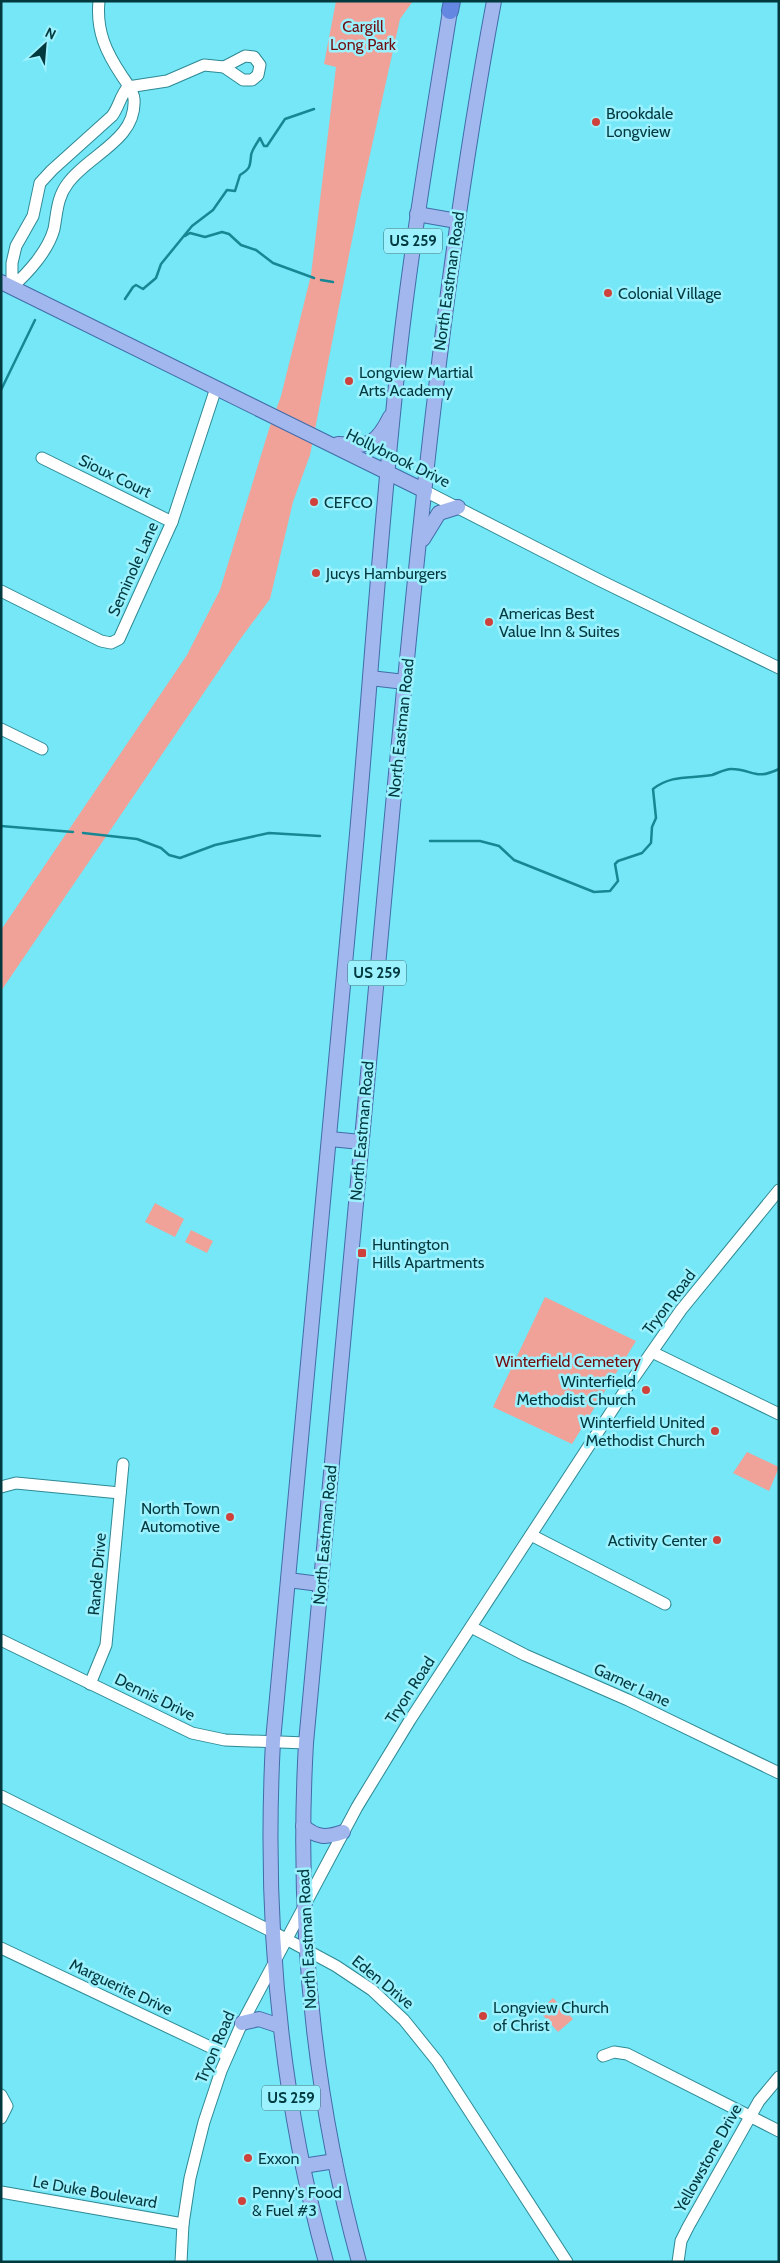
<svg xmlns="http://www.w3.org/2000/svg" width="780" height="2263" viewBox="0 0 780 2263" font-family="Cabin,sans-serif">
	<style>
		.green { fill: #f0a299 }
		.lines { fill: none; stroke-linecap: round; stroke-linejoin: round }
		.stream { stroke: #178794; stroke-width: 2.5 }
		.minor-casing { stroke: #2e8994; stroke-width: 13 }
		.major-casing { stroke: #426ca9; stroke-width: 16 }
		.highway-casing { stroke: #426ca9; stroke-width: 18 }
		.minor { stroke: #fff; stroke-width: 11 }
		.major { stroke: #a2b7ee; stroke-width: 14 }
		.highway { stroke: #6487e2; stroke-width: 16 }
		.poi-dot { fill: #cf413b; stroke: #9bf1fd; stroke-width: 2 }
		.labels { text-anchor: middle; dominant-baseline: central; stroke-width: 5; stroke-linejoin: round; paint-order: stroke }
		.shield { fill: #9bf1fd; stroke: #307078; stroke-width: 1 }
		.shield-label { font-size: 15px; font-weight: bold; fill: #02393f }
		.park-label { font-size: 16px; fill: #720d0f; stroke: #9bf1fd }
		.poi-label { font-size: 16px; fill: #02393f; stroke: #9bf1fd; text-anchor: start }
		.street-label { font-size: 16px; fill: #02393f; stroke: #9bf1fd }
	</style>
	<rect width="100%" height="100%" fill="#75e7f6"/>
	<!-- green -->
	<g class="green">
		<path d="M336 1H413L400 19 359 204 310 455 293 502 270 599 241 638 1 991V930L187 655 220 590 269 429 281 396 311 275 336 67 324 64Z"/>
		<path d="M155 1203 184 1219 175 1237 145 1222Z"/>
		<path d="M191 1230 213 1241 207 1253 185 1242Z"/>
		<path d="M545 1297 636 1341 572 1444 493 1407Z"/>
		<path d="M747 1452 779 1467 769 1491 733 1473Z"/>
		<path d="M553 1998 573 2019 558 2032 539 2011Z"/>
	</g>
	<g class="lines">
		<!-- stream -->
		<g class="stream">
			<path d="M185 236 190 233 205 237 222 232 229 234 241 245 256 250 273 263 314 278"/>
			<path d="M321 280 333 282"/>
			<path d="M125 299 133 287 136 285 143 289 156 278 161 264 192 226 213 210 227 190 235 191 240 175C250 169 250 167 251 156 251 151 257 143 260 138L264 146H267L285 119 314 109"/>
			<path d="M1 390 35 320"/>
			<path d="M1 826 73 832"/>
			<path d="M83 833 137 839 161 848 169 855 180 858 215 845 269 833 320 836"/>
			<path d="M430 841H480L499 846 514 860 594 892 610 891 618 881 615 864 618 861 642 853 651 843 652 827 656 818 653 789C672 774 691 779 712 775 718 773 725 769 731 769 753 769 754 781 779 769"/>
		</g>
		<defs>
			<g id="minor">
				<path d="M99 1C96 31 106 52 122 76 126 82 134 92 134 99 137 140 88 155 68 183 57 197 57 213 54 229 48 251 28 273 12 287V263L16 246 33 216 40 183 52 170 112 116C119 107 120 96 128 87"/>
				<path d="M245 56 254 57 260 65 258 75 252 80H243L224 67Z"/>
				<path d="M128 87 167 81 204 65 224 67"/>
				<path d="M42 458 172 522"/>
				<path d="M425 491 599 580 779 668"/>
				<path d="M1 591 101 641 111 643 119 639 172 522 216 388"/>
				<path d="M1 729 42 749"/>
				<path d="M652 1352 779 1414"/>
				<path d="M1 1487 16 1483 120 1493"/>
				<path d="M531 1535 665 1604"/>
				<path d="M471 1627 525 1655 628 1700 779 1773"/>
				<path d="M1 1640 192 1733 225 1740 306 1743"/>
				<path d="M90 1684 106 1645 123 1464"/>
				<path d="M1 1796 273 1932 336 1966 372 1990 404 2020 437 2061 567 2262"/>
				<path d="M1 1948 227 2055"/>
				<path d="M603 2056 614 2052 627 2054 779 2131"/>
				<path d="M1 2095 7 2106 1 2118"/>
				<path d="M1 2192 183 2224"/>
				<path d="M181 2262 183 2224 190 2178 204 2122 221 2071 242 2023 357 1807 410 1720 628 1386 681 1310 779 1190"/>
				<path d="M678 2262 681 2241 688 2227 759 2101 779 2077"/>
			</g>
			<g id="major">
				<path d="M417 214 457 221"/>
				<path d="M1 282 425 491"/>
				<path d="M338 444C369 447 376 445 390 417"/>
				<path d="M423 539 439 513 458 507"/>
				<path d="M370 678 405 682"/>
				<path d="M330 1139 361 1142"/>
				<path d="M288 1580 320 1584"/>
				<path d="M303 1826C317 1838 326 1838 343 1832"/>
				<path d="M242 2023 259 2019 280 2026"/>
				<path d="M303 2166 335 2161"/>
				<path d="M326 2262C279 2093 264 1915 273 1741 301 1442 329 1143 356 845 371 679 381 513 400 348 413 235 432 123 450 11"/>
				<path d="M359 2262C312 2091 296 1920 306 1743 332 1448 360 1153 388 858 415 571 441 284 494 1"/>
			</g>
			<path id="highway" d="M450 11 452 1"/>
		</defs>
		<!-- minor casing -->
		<use href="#minor" class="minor-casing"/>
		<!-- major casing -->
		<use href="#major" class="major-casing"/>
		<!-- highway casing -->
		<use href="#highway" class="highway-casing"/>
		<!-- minor -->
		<use href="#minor" class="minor"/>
		<!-- major -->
		<use href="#major" class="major"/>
		<!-- highway -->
		<use href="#highway" class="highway"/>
	</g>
	<!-- markers -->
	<g class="poi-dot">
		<circle cx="596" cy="122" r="5"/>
		<circle cx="608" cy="293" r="5"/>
		<circle cx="349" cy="381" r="5"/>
		<circle cx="314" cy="502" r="5"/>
		<circle cx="316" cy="573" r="5"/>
		<circle cx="489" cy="622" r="5"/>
		<rect x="357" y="1248" width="10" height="10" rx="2.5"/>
		<circle cx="646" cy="1390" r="5"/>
		<circle cx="715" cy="1431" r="5"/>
		<circle cx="230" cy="1517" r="5"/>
		<circle cx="717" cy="1540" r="5"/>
		<circle cx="483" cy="2016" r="5"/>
		<circle cx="248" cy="2158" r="5"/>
		<circle cx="242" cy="2201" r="5"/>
	</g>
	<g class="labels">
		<!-- shield labels -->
		<g class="shield">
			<rect x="384" y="228.5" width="58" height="25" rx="4"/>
			<rect x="348" y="960.5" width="58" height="25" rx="4"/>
			<rect x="262" y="2085.5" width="58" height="25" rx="4"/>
		</g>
		<g class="shield-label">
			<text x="413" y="241">US 259</text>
			<text x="377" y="973">US 259</text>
			<text x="291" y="2098">US 259</text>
		</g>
		<!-- park labels -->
		<g class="park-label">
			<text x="363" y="26">Cargill<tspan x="363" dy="18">Long Park</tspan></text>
			<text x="568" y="1361">Winterfield Cemetery</text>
		</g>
		<!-- poi labels -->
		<g class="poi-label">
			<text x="606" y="113">Brookdale<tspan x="606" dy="18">Longview</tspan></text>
			<text x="618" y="293">Colonial Village</text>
			<text x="359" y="372">Longview Martial<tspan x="359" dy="18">Arts Academy</tspan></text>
			<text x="324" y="502">CEFCO</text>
			<text x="326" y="573">Jucys Hamburgers</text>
			<text x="499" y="613">Americas Best<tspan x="499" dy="18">Value Inn &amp; Suites</tspan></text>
			<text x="372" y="1244">Huntington<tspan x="372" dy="18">Hills Apartments</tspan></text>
			<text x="636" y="1381" text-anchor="end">Winterfield<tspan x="636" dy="18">Methodist Church</tspan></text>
			<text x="705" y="1422" text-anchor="end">Winterfield United<tspan x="705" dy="18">Methodist Church</tspan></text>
			<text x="220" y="1508" text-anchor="end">North Town<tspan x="220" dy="18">Automotive</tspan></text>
			<text x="707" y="1540" text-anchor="end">Activity Center</text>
			<text x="493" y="2007">Longview Church<tspan x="493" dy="18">of Christ</tspan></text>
			<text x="258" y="2158">Exxon</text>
			<text x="252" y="2192">Penny's Food<tspan x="252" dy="18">&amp; Fuel #3</tspan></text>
		</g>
		<!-- street labels -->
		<g class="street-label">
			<text transform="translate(449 281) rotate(-82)">North Eastman Road</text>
			<text transform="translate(398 458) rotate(26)">Hollybrook Drive</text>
			<text transform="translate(115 476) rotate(26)">Sioux Court</text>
			<text transform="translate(133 569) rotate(-66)">Seminole Lane</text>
			<text transform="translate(401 728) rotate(-84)">North Eastman Road</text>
			<text transform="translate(362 1131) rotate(-85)">North Eastman Road</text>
			<text transform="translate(669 1302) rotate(-53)">Tryon Road</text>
			<text transform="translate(325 1535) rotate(-85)">North Eastman Road</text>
			<text transform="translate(97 1574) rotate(-85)">Rande Drive</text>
			<text transform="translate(632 1685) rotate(25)">Garner Lane</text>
			<text transform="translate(410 1690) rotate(-57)">Tryon Road</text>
			<text transform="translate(155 1697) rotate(26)">Dennis Drive</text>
			<text transform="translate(307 1939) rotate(-93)">North Eastman Road</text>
			<text transform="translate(383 1982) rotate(39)">Eden Drive</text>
			<text transform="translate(121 1987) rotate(25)">Marguerite Drive</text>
			<text transform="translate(215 2047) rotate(-67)">Tryon Road</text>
			<text transform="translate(708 2158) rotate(-61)">Yellowstone Drive</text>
			<text transform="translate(95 2192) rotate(10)">Le Duke Boulevard</text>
		</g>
	</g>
	<!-- border -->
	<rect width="780" height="2263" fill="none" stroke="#02393f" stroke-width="5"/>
	<!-- north arrow -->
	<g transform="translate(45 45) rotate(26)" stroke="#9bf1fd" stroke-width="4" paint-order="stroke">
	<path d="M0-4L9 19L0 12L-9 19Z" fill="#02393f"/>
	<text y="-8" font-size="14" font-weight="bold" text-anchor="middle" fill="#02393f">N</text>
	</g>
</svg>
